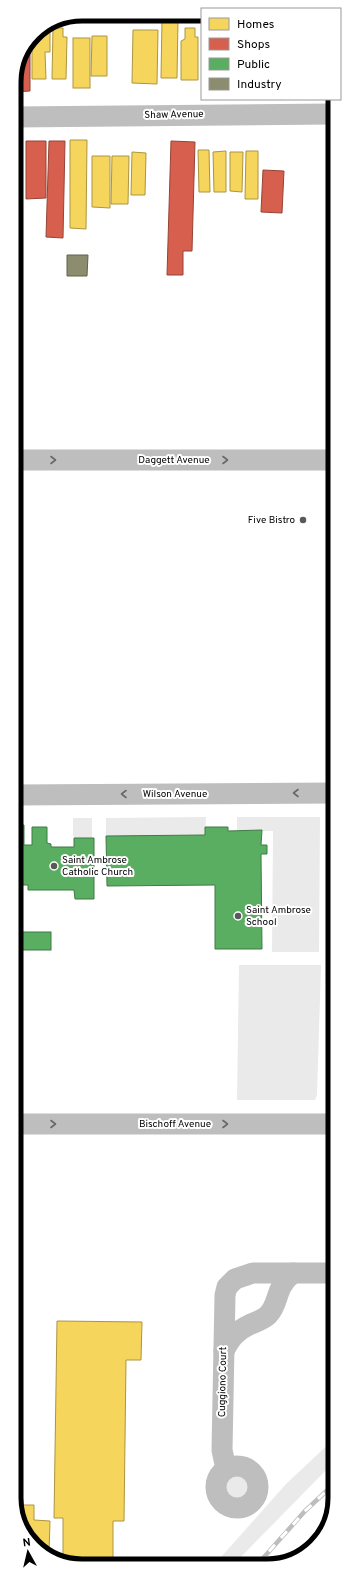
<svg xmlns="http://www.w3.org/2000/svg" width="349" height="1580" viewBox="0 0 349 1580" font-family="Overpass,sans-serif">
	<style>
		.green { fill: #eaeaea }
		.homes { fill: #f6d55c; stroke: #ac9540 }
		.shops { fill: #d6604d; stroke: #964336 }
		.public { fill: #5aae61; stroke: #3f7a44 }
		.industry { fill: #8c8c6e; stroke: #62624d }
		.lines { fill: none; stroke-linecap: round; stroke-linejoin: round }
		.minor { stroke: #bebebe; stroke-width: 21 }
		.rail-casing { stroke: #bdbdbd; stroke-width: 4.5 }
		.rail { stroke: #fff; stroke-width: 3; stroke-dasharray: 9; stroke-linecap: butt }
		.oneway { stroke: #686868 }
		.poi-dot { fill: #595959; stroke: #fff; stroke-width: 1.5 }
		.labels { text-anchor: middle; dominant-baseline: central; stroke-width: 4; stroke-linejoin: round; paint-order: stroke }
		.street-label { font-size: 10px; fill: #000; stroke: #fff }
		.poi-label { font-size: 10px; fill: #000; stroke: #fff; text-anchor: start }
		.rim { fill: none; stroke: #000; stroke-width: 5 }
	</style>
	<rect width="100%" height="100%" fill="#fff"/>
	<!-- green -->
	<g class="green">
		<path d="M206 817 205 835 106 836V818Z"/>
		<path d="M237 817H320L319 952H272L273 831H237Z"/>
		<path d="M73 818H92V838H74L73 835Z"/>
		<path d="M239 965H321L317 1095 315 1100H237Z"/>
		<path d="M335 1438V1461L233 1565H214L286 1484Z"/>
		<circle cx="238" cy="1488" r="12"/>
	</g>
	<!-- homes -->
	<g class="homes">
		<path d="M162 19H178L177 78H161Z"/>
		<path d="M50 24V52H45L46 79H32V38L40 37V30Z"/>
		<path d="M53 28H63V37H67L66 79H52Z"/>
		<path d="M185 28H195V37H198V80H181V41L185 39Z"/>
		<path d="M133 30H158L157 84 132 83Z"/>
		<path d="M92 36H107V76H91Z"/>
		<rect x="73" y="38" width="17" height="50"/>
		<path d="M70 140H87L86 229 70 228Z"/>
		<path d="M198 150H209L210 192H199Z"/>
		<path d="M226 151V192H214L213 152Z"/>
		<path d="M246 151H258V199H245Z"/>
		<path d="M132 152 146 153 145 195H131Z"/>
		<path d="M230 152H243L242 192 230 191Z"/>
		<path d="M92 156H110V208L92 207Z"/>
		<path d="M112 156H129L128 204H111Z"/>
		<path d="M57 1321 142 1322 141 1360H126L124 1521H113V1565H69L63 1561V1518H54Z"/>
		<path d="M15 1505H34V1520L50 1521 49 1553 31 1543Z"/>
	</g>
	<!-- shops -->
	<g class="shops">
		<path d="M30 42V91L14 92V78Z"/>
		<path d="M26 141H46V198L26 199Z"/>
		<path d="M49 141H65L63 238 46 237Z"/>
		<path d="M171 141 195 142 192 251H183V275H167Z"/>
		<path d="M263 170 284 171 282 213 261 212Z"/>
	</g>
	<!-- public -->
	<g class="public">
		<path d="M14 825H24V845H32V827H47V843L51 844V847H74V838H94V899H75L74 890H28V885H14Z"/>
		<path d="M205 827H228V831L262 830 261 845H267V854H261L262 949H215V885L107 886 106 836 205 835Z"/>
		<rect x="14" y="932" width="37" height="18"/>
	</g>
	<!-- industry -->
	<path class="industry" d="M67 255H88L87 276H67Z"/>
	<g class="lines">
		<!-- minor -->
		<g class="minor">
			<path d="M14 117 334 114"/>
			<path d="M14 460H335"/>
			<path d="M14 795 335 793"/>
			<path d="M14 1124H335"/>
			<path d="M224 1351C230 1339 236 1331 249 1325 255 1322 263 1320 268 1315 280 1303 274 1288 293 1273"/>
			<circle cx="237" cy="1487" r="21"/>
			<path d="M226 1469 222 1450 225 1295 227 1287 235 1279 253 1273H335"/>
		</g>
		<defs>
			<path id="rail" d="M257 1565 305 1511 335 1483"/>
		</defs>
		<!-- rail casing -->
		<use href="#rail" class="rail-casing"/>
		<!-- rail -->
		<use href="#rail" class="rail"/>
	</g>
	<!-- one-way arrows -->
	<defs><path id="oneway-chevron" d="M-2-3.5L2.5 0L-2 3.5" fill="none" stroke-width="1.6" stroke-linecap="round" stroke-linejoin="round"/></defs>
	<g class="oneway">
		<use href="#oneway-chevron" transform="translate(53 460)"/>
		<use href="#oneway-chevron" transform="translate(225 460)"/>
		<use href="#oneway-chevron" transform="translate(296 793) rotate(180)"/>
		<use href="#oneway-chevron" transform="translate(124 794) rotate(180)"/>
		<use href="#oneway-chevron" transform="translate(53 1124)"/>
		<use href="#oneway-chevron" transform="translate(225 1124)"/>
	</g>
	<!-- markers -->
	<g class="poi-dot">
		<circle cx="303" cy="520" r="4"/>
		<circle cx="54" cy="866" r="4"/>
		<circle cx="238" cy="916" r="4"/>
	</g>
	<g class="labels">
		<!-- street labels -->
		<g class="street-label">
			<text transform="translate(174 115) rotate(-1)">Shaw Avenue</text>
			<text x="174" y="460">Daggett Avenue</text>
			<text x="175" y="794">Wilson Avenue</text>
			<text x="175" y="1124">Bischoff Avenue</text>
			<text transform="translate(223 1382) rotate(-89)">Cuggiono Court</text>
		</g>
		<!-- poi labels -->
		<g class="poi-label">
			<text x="295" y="520" text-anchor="end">Five Bistro</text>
			<text x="62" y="860">Saint Ambrose<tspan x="62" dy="12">Catholic Church</tspan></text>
			<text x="246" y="910">Saint Ambrose<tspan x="246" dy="12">School</tspan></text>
		</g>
	</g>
	<!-- crop -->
	<path d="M0 0H349V1580H0ZM82 21H267A61 61 0 0 1 328 82V1498A61 61 0 0 1 267 1559H82A61 61 0 0 1 21 1498V82A61 61 0 0 1 82 21Z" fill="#fff" fill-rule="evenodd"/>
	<path class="rim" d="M82 21H267A61 61 0 0 1 328 82V1498A61 61 0 0 1 267 1559H82A61 61 0 0 1 21 1498V82A61 61 0 0 1 82 21Z"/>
	<!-- legend -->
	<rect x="201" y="8" width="140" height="92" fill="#ffffff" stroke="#999999"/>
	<rect x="209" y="18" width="20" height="12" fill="#f6d55c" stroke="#999999"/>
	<text x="237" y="28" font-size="12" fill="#000000">Homes</text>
	<rect x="209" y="38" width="20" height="12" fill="#d6604d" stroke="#999999"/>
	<text x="237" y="48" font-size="12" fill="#000000">Shops</text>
	<rect x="209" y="58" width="20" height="12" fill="#5aae61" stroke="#999999"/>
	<text x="237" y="68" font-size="12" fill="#000000">Public</text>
	<rect x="209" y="78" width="20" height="12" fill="#8c8c6e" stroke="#999999"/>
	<text x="237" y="88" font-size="12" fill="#000000">Industry</text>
	<!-- north arrow -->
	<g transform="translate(28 1552) rotate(352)" stroke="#ffffff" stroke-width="3" paint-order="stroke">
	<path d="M0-3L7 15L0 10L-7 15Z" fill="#000000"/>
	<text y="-6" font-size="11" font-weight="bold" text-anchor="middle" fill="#000000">N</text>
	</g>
</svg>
